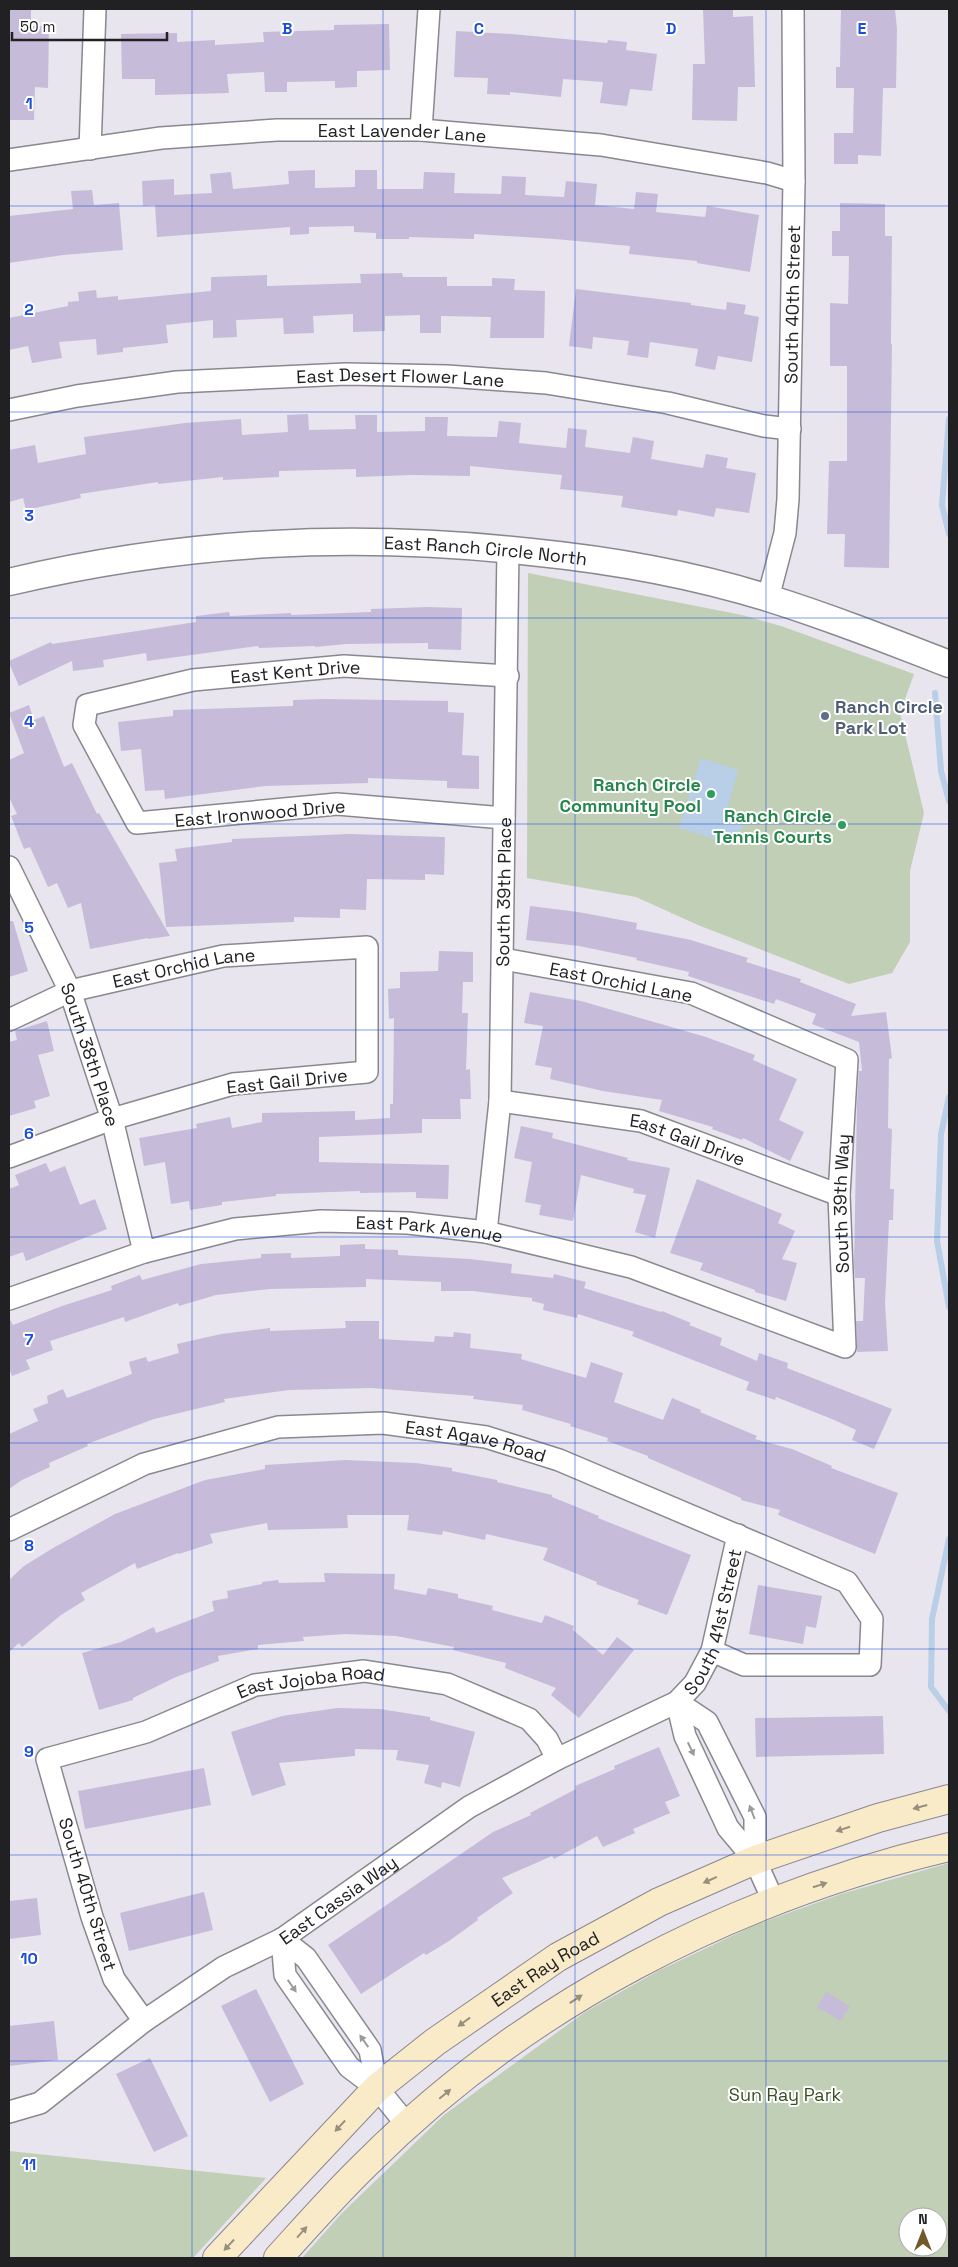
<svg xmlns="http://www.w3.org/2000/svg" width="958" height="2267" viewBox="0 0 958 2267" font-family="'Space Grotesk',sans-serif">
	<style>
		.green { fill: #c0cfb5; fill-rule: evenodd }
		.water { fill: #b9cee7 }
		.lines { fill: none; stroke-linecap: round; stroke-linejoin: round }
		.stream { stroke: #b9cee7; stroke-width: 6 }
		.building { fill: #c6bcd9 }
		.minor-casing { stroke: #8a888f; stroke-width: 24 }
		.tertiary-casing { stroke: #8a888f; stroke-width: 29 }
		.secondary-casing { stroke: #8a888f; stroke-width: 30 }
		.minor { stroke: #fff; stroke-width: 21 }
		.tertiary { stroke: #fff; stroke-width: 26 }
		.secondary { stroke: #faebc8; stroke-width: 28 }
		.oneway { fill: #9b9b9c }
		.oneway2 { fill: #98907e }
		.grid { fill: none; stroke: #1d4ed8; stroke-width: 1; stroke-opacity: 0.55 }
		.service-dot { fill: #5c6f8a; stroke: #fff; stroke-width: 2 }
		.leisure-dot { fill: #2e9e5b; stroke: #fff; stroke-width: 2 }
		.labels { text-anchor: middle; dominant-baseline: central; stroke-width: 4; stroke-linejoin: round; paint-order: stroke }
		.street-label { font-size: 18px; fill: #212023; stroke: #fff }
		.service-label { font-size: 18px; font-weight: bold; fill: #4e5e75; stroke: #fff; text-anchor: start }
		.leisure-label { font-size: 18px; font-weight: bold; fill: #27864d; stroke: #fff; text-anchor: end }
		.park-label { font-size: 18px; fill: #384f24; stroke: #fff }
		.grid-label { font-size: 16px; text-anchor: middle; font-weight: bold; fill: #1d4ed8; stroke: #fff; stroke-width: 4; stroke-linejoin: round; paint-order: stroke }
	</style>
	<rect width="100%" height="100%" fill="#e8e5ee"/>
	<!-- green -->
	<g class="green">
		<path d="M528 573 742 615 781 626 914 674 900 713 924 813 910 871V942L892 973 849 984 698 925 636 897 527 878Z"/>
		<path d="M949 1863V2258H302L342 2213 444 2115 585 2012 658 1971 755 1925 841 1894ZM908 2217H938V2247H908Z"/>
		<path d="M9 2151 266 2178 193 2258H9Z"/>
	</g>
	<!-- water -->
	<path class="water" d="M701 758 738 770 725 817 743 823 736 845 679 828Z"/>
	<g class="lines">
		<!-- stream -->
		<g class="stream">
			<path d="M949 419 942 505 949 534"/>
			<path d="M935 693 941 771 949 801"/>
			<path d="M949 1097 941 1134 937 1241 949 1307"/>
			<path d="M949 1539 932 1619 931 1687 949 1711"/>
		</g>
	</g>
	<!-- building -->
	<g class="building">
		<path d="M9 9H31V26H49L48 88 35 87 34 120H9Z"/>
		<path d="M703 9H733V17L753 16 755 87H738L737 121 692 120 693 64H705Z"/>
		<path d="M841 9H895L897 29 896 88H883L881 156 858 155V164H834V133H853L854 88H836V67H840Z"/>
		<path d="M389 24 390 70 357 71V87L335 88V81L287 82V92H265L264 72 227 74 229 93 155 95V79H122L121 34 177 33V42L215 40V45L264 42 263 32 334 30V25Z"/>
		<path d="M456 31 512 34 607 43 608 40 627 42 626 50 657 54 652 91 630 89 627 106 600 103 603 82 563 79 561 97 510 92V95L487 94 488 78 454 77Z"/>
		<path d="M315 170V188L355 187V170H377V189H423L424 172 455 173 454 193 501 194 502 176 526 177 525 195 564 197 566 181 597 184 595 205 634 209 636 192 658 194 656 212 705 217 707 206 759 215 750 272 697 263V261L629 254 630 246 555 239 474 234V239L409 237V239H376V233L354 232V226L309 227V234L290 235V227L157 237 155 205 143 206 142 181 174 179V195L212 193 210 174 231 172 233 189 289 184 288 171Z"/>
		<path d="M92 190 94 205 119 203 123 250 63 255 9 263V216L73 209 71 191Z"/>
		<path d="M840 203 885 204V236H892L891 344H892L889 568 844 567 845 534H827L829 461H847V366H830V303L848 304 849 256H832V231H840Z"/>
		<path d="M402 273 403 277H447V286H492V278L515 279 514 290 545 291 544 338H490L491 317 441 316V333H420V315L385 316V331L353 332V314L313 316 314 333 284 334 283 318 236 320 237 337 213 338V320L166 325 168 343 123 348V352L97 355 96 339 59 342 62 358 32 363 28 346 9 350V318L68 306V302L79 301 78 292 96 290 97 298 118 296V300L211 291V277L267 275V286L361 283 360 274Z"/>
		<path d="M576 289 691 303V305L726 310 727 302 746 305 744 314 759 317 752 362 718 356 715 370 695 366 698 349 650 342 648 358 627 355 629 341 593 337 592 349 569 346Z"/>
		<path d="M308 414 309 430 356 429 355 415H377V432L425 431V417H448L447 436 497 437 499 421 521 423 519 443 566 448 568 428 587 430 585 447 630 453 633 437 654 441 651 459 703 468 706 454 728 458 726 468 756 473 749 513 716 508 714 517 678 510 677 516 621 507 623 496 560 489 562 475 470 466V476L412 475 356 477V469L279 471V477L223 480V477L158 484V482L80 494 81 498 26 510 23 498 9 502V450L35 445 38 463 86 454 84 437 185 423 241 419 242 435 288 432 287 415Z"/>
		<path d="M427 607 462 608 461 650 428 649V643L346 644 315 647V646L259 648 258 646 147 661 146 653 103 660 104 667 73 671 72 661 19 686 9 663V661L51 642 52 644 196 622V616L229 612 230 616 291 613V615L371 612V609Z"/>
		<path d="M325 699 448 701V712L464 713 462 755 479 756V789L447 788V781L368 778V783L265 786 165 799 164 790 145 791 141 749 121 751 118 722 173 716V710L293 706V700Z"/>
		<path d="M29 705 34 720 44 716 64 767 72 763 97 814 99 813 170 936 148 939V938L90 949 81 903 68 908 57 883 48 887 30 847 24 849 11 816 17 814 9 797V760L24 753 9 713Z"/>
		<path d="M349 834 445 837 444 875 425 874V880L367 879 366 910 340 909V918L294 917V922L166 927 159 863 177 861 175 849 232 842V839Z"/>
		<path d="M530 906 578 912 637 923 636 929 691 940 748 958 746 962 801 979 800 982 856 1004 851 1016 886 1012 892 1058 889 1059 888 1128 892 1129 890 1189H894L893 1220H889L885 1303 888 1351 857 1352 856 1321H863L865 1278H855L854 1265 857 1102 859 1071H862L859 1042 812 1024 816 1014 776 999 774 1004 688 976 689 972 636 960 637 958 579 946 526 940Z"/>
		<path d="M9 921H13L28 971 9 977Z"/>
		<path d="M439 951 473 952V982H463L462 1013H468L466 1070 470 1069 471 1099H460L461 1119H422V1133L319 1137V1162L449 1165 448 1199 416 1198V1192L360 1193V1191L276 1194V1196L222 1202V1205L190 1210 189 1201 171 1204 165 1162 144 1166 139 1138 197 1128 196 1124 230 1117 232 1128 262 1122V1113L355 1111V1120L390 1118V1104H393L394 1018 389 1019 388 989 400 988V972L438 971Z"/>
		<path d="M530 992 581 1001 706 1037 755 1055 753 1060 797 1079 779 1120 804 1132 790 1161 743 1138 742 1140 712 1129 713 1127 659 1111 662 1100 603 1091 550 1079 552 1068 535 1065 543 1026 524 1023Z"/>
		<path d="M47 1021 54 1051 38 1055 50 1096 34 1101 36 1108 9 1116V1042L17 1040 15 1031Z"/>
		<path d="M521 1126 553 1133 552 1138 628 1158 627 1160 670 1168 655 1238 635 1232 646 1195 633 1193 634 1189 581 1175 573 1221 539 1215 541 1205 525 1202 532 1162 514 1158Z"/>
		<path d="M46 1163 50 1172 65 1166 80 1205 95 1199 107 1229 26 1261 23 1252 9 1257V1189L19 1185 15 1175Z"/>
		<path d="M697 1179 782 1214 778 1223 795 1231 782 1259 797 1263 786 1301 755 1292V1290L700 1270 703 1263 670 1253Z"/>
		<path d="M365 1244V1249L398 1250V1255L470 1259 512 1264 511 1273 553 1278 554 1274 586 1282 584 1288 661 1312 662 1311 691 1323 689 1325 722 1338 720 1345 757 1361 759 1353 788 1363 787 1368 892 1409 874 1449 852 1440 856 1430 832 1419 776 1397 775 1400 746 1390 749 1382 632 1336 634 1332 578 1314 577 1318 543 1310 544 1304 532 1301V1298L473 1291H441V1282L366 1279V1287L270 1289 216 1295 179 1306 178 1303 125 1322 124 1317 50 1341 53 1350 26 1360 30 1369 12 1376 9 1368V1318L13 1325 62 1306 112 1290 111 1286 140 1275 142 1280 201 1264 261 1258V1254L291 1253V1258L340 1256V1245Z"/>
		<path d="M345 1321H379V1339L434 1342 435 1336 453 1337 454 1332 471 1334 470 1348 522 1354 521 1359 586 1378 591 1362 623 1373 614 1402 663 1420 672 1398 701 1410 700 1412 757 1436 755 1439 792 1449 832 1466 831 1468 898 1493 875 1554 778 1515 780 1510 741 1500V1498L648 1458V1456L607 1441 608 1438 570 1426 571 1424 522 1410 523 1405 473 1399 474 1396 371 1388 289 1390 224 1399 225 1402 154 1419 87 1444 88 1446 49 1463 50 1467 22 1480 9 1489V1434L38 1421 33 1409 48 1403 47 1396 63 1389 67 1398 132 1374 129 1362 146 1357 148 1362 179 1353 177 1344 221 1334 270 1328V1331L346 1328Z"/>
		<path d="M345 1460 415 1463 452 1468V1471L497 1480V1482L552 1495V1497L599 1516 598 1518 691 1555 667 1615 637 1604 639 1600 596 1584 597 1582 543 1560 548 1548 486 1534 485 1540 443 1531 442 1535 407 1530 409 1515H347L348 1528 268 1530 267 1523 210 1534 213 1543 179 1554 178 1553 137 1569 135 1563 81 1593 85 1600 61 1615 22 1647 19 1643 9 1652V1580L24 1566 53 1548 115 1514 205 1480 265 1469V1465Z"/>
		<path d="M324 1573 395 1574 394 1589 426 1595 428 1588 458 1594V1598L493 1606 492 1610 542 1623 545 1615 574 1626 573 1630 603 1655 617 1637 634 1650 579 1718 551 1695 556 1688 505 1668 506 1663 453 1650 454 1647 396 1636 345 1634 303 1637 304 1641 258 1645V1649L218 1656 219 1661 176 1677 133 1698V1700L99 1710 82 1653 121 1642 154 1627 156 1633 214 1611 212 1601 228 1598 227 1591 262 1584V1582L278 1580 279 1583 325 1582Z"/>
		<path d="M758 1585 822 1596 816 1628 806 1626 803 1644 749 1634Z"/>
		<path d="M337 1708 380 1709 430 1717V1720L475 1732 460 1787 442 1782 441 1788 424 1783 429 1765 396 1760 398 1750 355 1749V1756L279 1763 286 1785 252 1796 231 1732 282 1716Z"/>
		<path d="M883 1716 884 1754 756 1757 755 1718Z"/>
		<path d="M659 1747 680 1796 665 1802 670 1813 633 1829 635 1833 603 1847 597 1836 554 1859 552 1856 502 1878 513 1893 477 1918 478 1920 449 1941 426 1955 424 1953 361 1994 328 1945 493 1832 531 1815 530 1813 576 1789 575 1786 615 1769 614 1766Z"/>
		<path d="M204 1768 211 1805 85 1829 78 1791Z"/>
		<path d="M204 1892 213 1930 129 1951 120 1913Z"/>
		<path d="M37 1898 41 1935 9 1939V1901Z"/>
		<path d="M256 1989 304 2084 270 2102 221 2006Z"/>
		<path d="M826 1992 850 2006 841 2021 817 2007Z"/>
		<path d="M54 2021 58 2060 9 2066V2026Z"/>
		<path d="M150 2058 188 2136 154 2152 116 2074Z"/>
	</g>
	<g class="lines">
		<defs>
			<g id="minor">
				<path d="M421 130 429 9"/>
				<path d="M90 149 95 9"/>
				<path id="s1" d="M9 160 161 138 277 130H421L601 145 767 173 794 181"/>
				<path id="s2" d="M9 410 77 396 177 382 346 374 447 376 546 383 668 403 764 426 790 429"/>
				<path id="s3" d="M768 598 785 533 788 499 794 181 793 9"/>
				<path id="s4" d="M504 818 337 804 137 823 84 725 87 705 193 680 344 666 508 676"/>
				<path id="s5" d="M9 867 70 991 112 1119 144 1252"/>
				<path id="s6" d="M9 1020 70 991 223 956 367 947V1072L233 1084 112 1119 9 1157"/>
				<path id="s7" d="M500 1101 641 1121 839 1195"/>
				<path id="s8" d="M486 1232 500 1101 508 549"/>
				<path id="s9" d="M9 1299 144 1252 235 1229 321 1221 408 1223 486 1232 631 1267 845 1347 839 1195 847 1060 691 993 503 959"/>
				<path id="s10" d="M9 1530 144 1464 278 1427 383 1423 486 1437 559 1460 847 1582 872 1619 870 1665H744L712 1651"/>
				<path d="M677 1702 685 1736 728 1828 755 1860 773 1900"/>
				<path d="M677 1702 707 1722 755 1817V1860"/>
				<path d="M282 1939 285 1975 349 2067 377 2088 408 2126"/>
				<path d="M282 1939 306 1958 370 2050 377 2088"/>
				<path id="s11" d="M144 2021 114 1979 92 1917 47 1759 146 1732 255 1685 364 1671 447 1684 529 1719 547 1739 557 1759"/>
				<path id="s12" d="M9 2112 40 2103 144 2021 224 1967 282 1939 469 1807 557 1759 677 1702 695 1683 712 1651 738 1535"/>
			</g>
			<g id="tertiary">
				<path id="s13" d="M9 582C183 541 353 532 531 552 611 560 691 574 768 598 829 617 890 641 949 664"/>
			</g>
			<g id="secondary">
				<path id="s14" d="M217 2258 377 2088 435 2042 558 1957 659 1902 755 1860 878 1818 949 1799"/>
				<path d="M278 2258C307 2226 335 2194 366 2164 526 2004 731 1899 949 1847"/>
			</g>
		</defs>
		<!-- minor casing -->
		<use href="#minor" class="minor-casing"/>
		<!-- tertiary casing -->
		<use href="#tertiary" class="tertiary-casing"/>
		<!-- secondary casing -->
		<use href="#secondary" class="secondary-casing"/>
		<!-- minor -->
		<use href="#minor" class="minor"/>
		<!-- tertiary -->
		<use href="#tertiary" class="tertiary"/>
		<!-- secondary -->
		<use href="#secondary" class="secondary"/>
	</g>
	<!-- one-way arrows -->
	<defs><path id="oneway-solid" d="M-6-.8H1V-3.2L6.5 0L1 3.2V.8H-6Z" transform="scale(1.25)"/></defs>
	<g class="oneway">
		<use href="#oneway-solid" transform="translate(691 1749) rotate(65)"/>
		<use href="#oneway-solid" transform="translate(752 1812) rotate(-111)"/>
		<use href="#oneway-solid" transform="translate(292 1986) rotate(55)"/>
		<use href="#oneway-solid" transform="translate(364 2041) rotate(-125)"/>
	</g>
	<g class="oneway2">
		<use href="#oneway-solid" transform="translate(920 1807) rotate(165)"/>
		<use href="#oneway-solid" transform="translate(843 1829) rotate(162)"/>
		<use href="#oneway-solid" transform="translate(710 1880) rotate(156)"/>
		<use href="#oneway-solid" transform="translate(820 1885) rotate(-18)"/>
		<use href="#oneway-solid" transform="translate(576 1999) rotate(-33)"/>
		<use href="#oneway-solid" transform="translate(464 2022) rotate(144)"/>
		<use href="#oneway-solid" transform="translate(445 2094) rotate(-40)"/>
		<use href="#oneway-solid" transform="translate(340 2126) rotate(133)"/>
		<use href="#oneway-solid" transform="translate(302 2232) rotate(-48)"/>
		<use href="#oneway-solid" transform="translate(229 2245) rotate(133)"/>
	</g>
	<!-- grid -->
	<path class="grid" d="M192 9V2258M383 9V2258M575 9V2258M766 9V2258M9 206H949M9 412H949M9 618H949M9 824H949M9 1030H949M9 1237H949M9 1443H949M9 1649H949M9 1855H949M9 2061H949"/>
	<!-- markers -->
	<circle class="service-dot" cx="825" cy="716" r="5"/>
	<g class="leisure-dot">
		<circle cx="711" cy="794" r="5"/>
		<circle cx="842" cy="825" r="5"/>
	</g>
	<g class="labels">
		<!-- street labels -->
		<g class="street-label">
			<text stroke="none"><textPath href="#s1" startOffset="395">East Lavender Lane</textPath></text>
			<text stroke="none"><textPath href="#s3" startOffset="296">South 40th Street</textPath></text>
			<text stroke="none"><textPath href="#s2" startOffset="394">East Desert Flower Lane</textPath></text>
			<text stroke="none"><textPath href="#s13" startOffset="480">East Ranch Circle North</textPath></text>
			<text stroke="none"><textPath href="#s4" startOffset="712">East Kent Drive</textPath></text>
			<text transform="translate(260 813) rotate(-5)">East Ironwood Drive</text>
			<text stroke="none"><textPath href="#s8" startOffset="341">South 39th Place</textPath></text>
			<text stroke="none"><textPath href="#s6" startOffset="184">East Orchid Lane</textPath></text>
			<text transform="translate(621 982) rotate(11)">East Orchid Lane</text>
			<text stroke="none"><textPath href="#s5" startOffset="205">South 38th Place</textPath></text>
			<text transform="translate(287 1081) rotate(-6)">East Gail Drive</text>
			<text stroke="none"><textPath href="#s7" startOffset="192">East Gail Drive</textPath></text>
			<text stroke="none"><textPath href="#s9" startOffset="1010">South 39th Way</textPath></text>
			<text stroke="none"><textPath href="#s9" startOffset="432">East Park Avenue</textPath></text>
			<text stroke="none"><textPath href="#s10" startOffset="489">East Agave Road</textPath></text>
			<text stroke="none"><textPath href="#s12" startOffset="878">South 41st Street</textPath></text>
			<text stroke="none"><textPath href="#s11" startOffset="559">East Jojoba Road</textPath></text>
			<text transform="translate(88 1894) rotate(73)">South 40th Street</text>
			<text stroke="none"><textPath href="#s12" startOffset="394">East Cassia Way</textPath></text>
			<text stroke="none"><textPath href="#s14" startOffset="440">East Ray Road</textPath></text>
		</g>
		<!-- service labels -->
		<g class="service-label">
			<text x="835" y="706">Ranch Circle<tspan x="835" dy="21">Park Lot</tspan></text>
		</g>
		<!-- leisure labels -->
		<g class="leisure-label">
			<text x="701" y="784">Ranch Circle<tspan x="701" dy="21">Community Pool</tspan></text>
			<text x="832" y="815">Ranch Circle<tspan x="832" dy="21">Tennis Courts</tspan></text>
		</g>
		<!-- park labels -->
		<g class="park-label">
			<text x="785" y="2094">Sun Ray Park</text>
		</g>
	</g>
	<g class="grid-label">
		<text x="287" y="34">B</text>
		<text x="479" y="34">C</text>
		<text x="671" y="34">D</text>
		<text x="862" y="34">E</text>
		<text x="29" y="109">1</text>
		<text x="29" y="315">2</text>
		<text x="29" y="521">3</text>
		<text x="29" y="727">4</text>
		<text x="29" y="933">5</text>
		<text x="29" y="1139">6</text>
		<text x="29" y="1345">7</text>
		<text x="29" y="1551">8</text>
		<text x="29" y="1757">9</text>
		<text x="29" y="1964">10</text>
		<text x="29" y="2170">11</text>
	</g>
	<!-- border -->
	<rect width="958" height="2267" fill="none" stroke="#212023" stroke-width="20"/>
	<!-- north arrow -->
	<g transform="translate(923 2232)"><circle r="24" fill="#ffffff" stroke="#a6a6a7"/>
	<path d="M0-4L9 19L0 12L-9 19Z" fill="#73582a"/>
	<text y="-8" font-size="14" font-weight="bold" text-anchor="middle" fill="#212023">N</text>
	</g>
	<!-- scale -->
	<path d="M12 32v8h155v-8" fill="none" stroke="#212023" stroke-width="2.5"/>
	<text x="20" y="32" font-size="15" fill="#212023" stroke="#ffffff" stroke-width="4" paint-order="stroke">50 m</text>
</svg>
